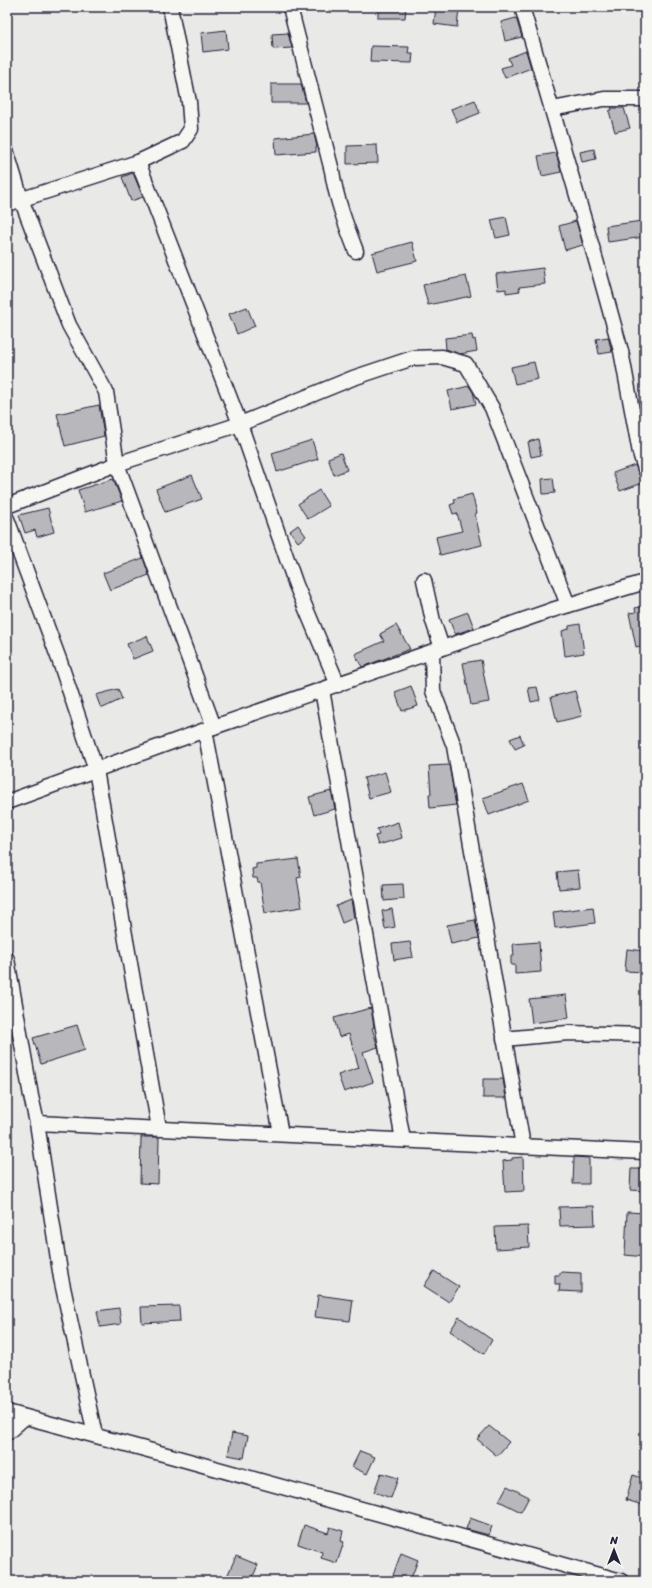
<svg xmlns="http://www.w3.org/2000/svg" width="652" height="1588" viewBox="0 0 652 1588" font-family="Sriracha,sans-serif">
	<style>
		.building { fill: #b8b8bc; stroke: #22223b }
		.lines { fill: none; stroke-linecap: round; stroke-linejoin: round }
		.minor-casing { stroke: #22223b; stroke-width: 17 }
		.minor { stroke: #f6f6f2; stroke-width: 14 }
	</style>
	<rect width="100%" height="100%" fill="#e9e9e7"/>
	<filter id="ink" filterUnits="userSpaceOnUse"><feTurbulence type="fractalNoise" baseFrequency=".025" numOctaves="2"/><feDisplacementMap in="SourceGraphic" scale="8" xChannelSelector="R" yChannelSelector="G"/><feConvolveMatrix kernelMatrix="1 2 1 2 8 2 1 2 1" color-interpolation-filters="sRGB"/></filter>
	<g filter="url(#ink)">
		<!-- building -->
		<g class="building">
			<path d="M378 7H406L405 18H378Z"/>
			<path d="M436 7 459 9 457 27 434 24Z"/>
			<path d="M516 18 522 37 505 41 501 22Z"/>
			<path d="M226 30 228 49 203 52 201 33Z"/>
			<path d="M288 33 292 48 273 49 272 34Z"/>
			<path d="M371 46 409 47 408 53H413L412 63 370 62Z"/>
			<path d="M526 51 531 68 505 78 501 68 511 65 508 58Z"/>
			<path d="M271 84H301L306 103H271Z"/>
			<path d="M475 100 480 113 457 122 451 109Z"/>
			<path d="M611 108H624L630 128 615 132 609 111 612 110Z"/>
			<path d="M314 134 317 147H316V152L276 155 275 138Z"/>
			<path d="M377 145 378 163 347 164V146Z"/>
			<path d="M594 149 596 159 582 162 580 152Z"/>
			<path d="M556 153 561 172 542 176 538 156Z"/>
			<path d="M133 173 143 197 131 201 122 177Z"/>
			<path d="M506 217 510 235 496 238 491 220Z"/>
			<path d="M576 221 583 245 565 250 559 226Z"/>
			<path d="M642 221 644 237 608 242 606 226Z"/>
			<path d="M412 242 417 261 377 271 372 253Z"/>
			<path d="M543 268 545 284 519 287 520 291 506 293V289L498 290 496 274Z"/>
			<path d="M466 276 471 296 428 305 423 285Z"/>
			<path d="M247 307 255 326 237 334 229 314Z"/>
			<path d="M472 335 473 340 475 339 477 351 460 354 446 349 445 338Z"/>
			<path d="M608 337 612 352 599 354 596 339Z"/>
			<path d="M534 362 538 379 515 384 511 367Z"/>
			<path d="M469 386 473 392 476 404 452 409 448 391Z"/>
			<path d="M99 405 104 436 65 446 57 414Z"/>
			<path d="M538 439 541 455 531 457 528 442Z"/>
			<path d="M312 440 318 459 277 472 272 453Z"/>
			<path d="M341 453 347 470 334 475 328 458Z"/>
			<path d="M635 465 643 483 620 491 613 473Z"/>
			<path d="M192 475 202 499 165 512 156 489Z"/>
			<path d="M553 478 555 493 543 494 542 479Z"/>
			<path d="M113 479 122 501 85 512 78 490Z"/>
			<path d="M319 490 329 506 308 519 298 504Z"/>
			<path d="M472 494 477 513 475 514 482 545 440 555 436 537 462 531 457 513 453 514 450 505 455 503 454 499Z"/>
			<path d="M48 508 54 532 37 537 35 530 25 533 19 515Z"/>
			<path d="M298 525 306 536 298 542 290 531Z"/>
			<path d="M143 558 149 575 110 590 103 573Z"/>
			<path d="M645 606V645L636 647 629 613 636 612 635 608Z"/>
			<path d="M468 612 474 628 455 634 449 619Z"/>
			<path d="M580 624 584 653 565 656 562 631 569 629V626Z"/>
			<path d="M396 625 410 649 362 667 355 654 384 641 380 634Z"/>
			<path d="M147 636 153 651 133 659 127 644Z"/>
			<path d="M481 660 489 702 471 705 463 663Z"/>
			<path d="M411 686 418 706 402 711 395 692Z"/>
			<path d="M537 687 540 700 531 702 528 688Z"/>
			<path d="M118 689 122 699 103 708 100 706 96 695Z"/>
			<path d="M575 691 582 716 557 722 551 697Z"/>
			<path d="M520 735 524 745 515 749 510 739Z"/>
			<path d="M449 765 456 805 430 808 429 794H431L429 766Z"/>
			<path d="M385 772 391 792 369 798 364 778Z"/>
			<path d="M523 784 529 800 489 815 483 798Z"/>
			<path d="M331 791 335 809 314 815 309 797Z"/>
			<path d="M398 822 402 838 378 845 375 836 379 835 377 829Z"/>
			<path d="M298 859 301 877 297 878 302 907 265 913 260 882H258L257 878H253L252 869 256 868V864Z"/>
			<path d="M578 870 580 887 559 889 557 872Z"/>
			<path d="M403 884 404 899 384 901 383 885Z"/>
			<path d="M351 900 354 918 342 923 336 906Z"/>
			<path d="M593 907 595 923 555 928 553 912Z"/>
			<path d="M392 909 395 927 385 929 382 911Z"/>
			<path d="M475 920 479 938 451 944 447 925Z"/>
			<path d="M410 942 413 957 394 960 392 944Z"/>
			<path d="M539 942 541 972 515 974V965H511V956H514L513 944Z"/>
			<path d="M627 949 645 951V972L625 971Z"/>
			<path d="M566 995 569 1018 532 1023 529 999Z"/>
			<path d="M371 1008 374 1027 372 1028 378 1047 363 1052 373 1082 344 1092 338 1075 359 1068 349 1034 339 1037 334 1018Z"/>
			<path d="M77 1025 85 1050 41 1064 33 1038Z"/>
			<path d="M483 1079H503L506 1098H483Z"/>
			<path d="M141 1137H159L158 1184 140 1183Z"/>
			<path d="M523 1157 524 1191 505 1192 503 1161 512 1160V1158Z"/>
			<path d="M574 1157 589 1158V1184H573Z"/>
			<path d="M631 1169H645V1191L630 1190Z"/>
			<path d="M594 1206 595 1225 560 1226 559 1207Z"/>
			<path d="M627 1212 645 1213V1257L625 1255Z"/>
			<path d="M528 1226 529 1247 496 1249 495 1227Z"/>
			<path d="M434 1271 459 1287 449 1302 424 1286Z"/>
			<path d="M560 1272 581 1273V1292L559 1291 560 1284H555V1275H560Z"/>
			<path d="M318 1295 353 1300 350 1321 315 1317Z"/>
			<path d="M179 1306 180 1321 142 1323 141 1307Z"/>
			<path d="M119 1308 121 1324 100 1327 97 1311Z"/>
			<path d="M459 1317 492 1340 484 1354 450 1331Z"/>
			<path d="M489 1426 509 1442 497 1456 477 1439Z"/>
			<path d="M232 1433 248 1436 244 1458 228 1455Z"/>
			<path d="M360 1451 375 1457 367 1474 352 1467Z"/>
			<path d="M381 1473 398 1478 391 1498 374 1492Z"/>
			<path d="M633 1475 645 1479V1497L643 1505 626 1500Z"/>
			<path d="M507 1486 529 1497 521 1512 499 1501Z"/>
			<path d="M470 1518 492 1526 489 1535 466 1529Z"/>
			<path d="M304 1525 328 1533 330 1527 343 1531 341 1541 344 1542 337 1563 321 1558 322 1552 298 1544Z"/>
			<path d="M401 1553 418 1560 410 1581H391Z"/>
			<path d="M236 1556 258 1565 251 1581H225Z"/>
		</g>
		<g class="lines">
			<defs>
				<g id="minor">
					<path d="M170 7 189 102 191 129 183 141 138 162 240 424 296 585 338 685"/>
					<path d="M290 7 332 171C336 199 346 225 356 251"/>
					<path d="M522 7 597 264 621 351 640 453 645 469"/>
					<path d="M552 109 604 99H645"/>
					<path d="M7 153 21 199 69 325 106 392 117 464 7 506"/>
					<path d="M7 204 138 162"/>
					<path d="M7 519 60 662 96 770 159 1128"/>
					<path d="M424 580 433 621 442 648"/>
					<path d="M432 652 433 691 454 746 523 1146"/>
					<path d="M322 690 403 1140"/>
					<path d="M214 727 117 464 240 424 353 378 413 358 442 357 466 364 492 408 568 605"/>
					<path d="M205 730 281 1134"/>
					<path d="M7 802 205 730 552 610 645 582"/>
					<path d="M7 959 31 1096 37 1123 61 1278 95 1435"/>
					<path d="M504 1039 568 1033 645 1035"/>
					<path d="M37 1123 645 1152"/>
					<path d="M7 1412 167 1455 621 1581"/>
					<path d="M7 1433 25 1417"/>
				</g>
			</defs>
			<!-- minor casing -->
			<use href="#minor" class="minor-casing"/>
			<!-- minor -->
			<use href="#minor" class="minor"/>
		</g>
	</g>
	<!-- margin -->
	<rect width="652" height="1588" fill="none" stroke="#f6f6f2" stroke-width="24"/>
	<rect x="12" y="12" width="628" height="1564" fill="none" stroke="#22223b" stroke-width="1.5" filter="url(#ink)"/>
	<!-- north arrow -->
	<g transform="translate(614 1550)" stroke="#f6f6f2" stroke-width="3" paint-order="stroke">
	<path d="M0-3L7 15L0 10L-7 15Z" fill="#22223b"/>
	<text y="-6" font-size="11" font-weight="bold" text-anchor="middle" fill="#22223b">N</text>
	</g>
</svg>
